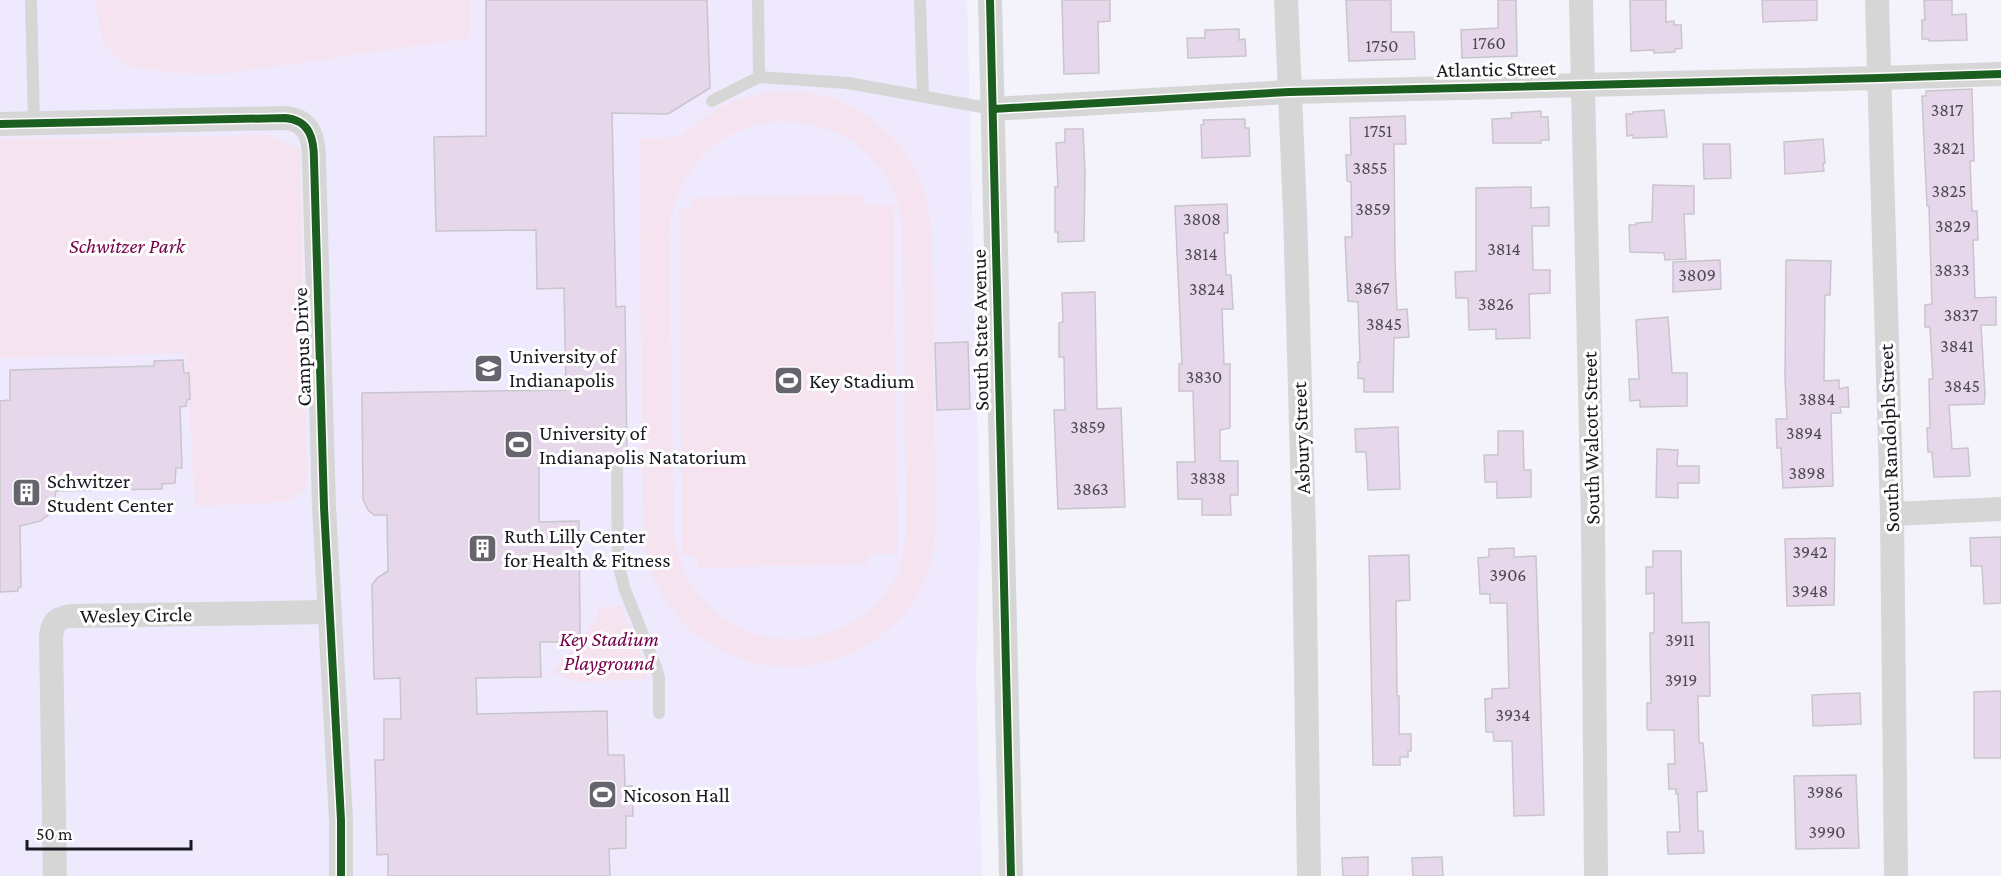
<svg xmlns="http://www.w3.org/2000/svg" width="2001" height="876" viewBox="0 0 2001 876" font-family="'Crimson Pro',serif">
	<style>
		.built { fill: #eee9fd }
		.green { fill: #f5e4ef; fill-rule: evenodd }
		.building { fill: #e6d8ea; stroke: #c9c5cc; stroke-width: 1.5 }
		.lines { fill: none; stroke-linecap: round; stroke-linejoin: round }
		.service { stroke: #d6d6d7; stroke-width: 12 }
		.minor { stroke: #d6d6d7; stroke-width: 24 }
		.cycleway-casing { stroke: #fefefe; stroke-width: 11 }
		.cycleway { stroke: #1b5e20; stroke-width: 8 }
		.labels { text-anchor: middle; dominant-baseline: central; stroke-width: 6; stroke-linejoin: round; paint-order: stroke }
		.number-label { font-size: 18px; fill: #4d4852 }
		.street-label { font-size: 21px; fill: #1a181f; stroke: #fefefe }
		.park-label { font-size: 21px; font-style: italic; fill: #74014a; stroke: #fefefe }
		.poi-label { font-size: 21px; fill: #1a181f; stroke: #fefefe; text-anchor: start }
	</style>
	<rect width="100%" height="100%" fill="#f4f2fb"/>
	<!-- built -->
	<path class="built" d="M0 0H967L980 531 976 675 982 876H0Z"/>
	<!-- green -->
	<g class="green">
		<path d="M95 0H470V38L224 74 172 73 126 66 103 44Z"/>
		<path d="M785 91C802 92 819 93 835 99 853 105 868 115 882 128 918 160 930 194 932 242L936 526C934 549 930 572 919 592 908 614 889 631 868 644 790 693 685 659 651 573 644 555 644 533 643 514L639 138 679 137 707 115 729 103 765 92ZM780 121C845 123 891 157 902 223L906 531C904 543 904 556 900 567 892 589 872 610 852 622 777 666 687 622 674 536L669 228C679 167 717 126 780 121Z"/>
		<path d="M270 135 300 149 307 489 286 502 195 506 186 353 0 358V139Z"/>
		<path d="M862 194 863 205H893L898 554H868V564L698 568 697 556H682L679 209 692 208V198Z"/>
		<path d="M620 606 642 657 647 679 578 682 552 673 598 618V608Z"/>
	</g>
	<!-- building -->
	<g class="building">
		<path d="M486 0H707L710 88 668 114 612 113 616 307 625 306 627 459 539 460V522L579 521 580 634 566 635 567 642H540L541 677 476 678 477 714 607 711 608 755H624L625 786H632L633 816H626V848L609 849 610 876H388V854L377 855 375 760H384V719H401L400 678 374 679 372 585 377 578 388 571 387 515H374L368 510 363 499 362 393 566 390 564 288 537 289 536 230 436 231 434 137 486 136Z"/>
		<path d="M1062 0H1110V21L1098 22 1099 73 1064 74Z"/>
		<path d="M1346 0H1391V32H1414L1415 59 1349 61Z"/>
		<path d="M1498 0H1516L1517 56 1462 58 1461 30 1498 28Z"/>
		<path d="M1630 0H1666V22L1674 21V25H1681L1682 48 1675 49V52L1654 53V50L1631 51Z"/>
		<path d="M1762 0H1817V20L1763 22Z"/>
		<path d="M1924 0H1952V15L1966 14 1967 40 1929 41V39H1922V20H1925Z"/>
		<path d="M1239 29V40L1245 39 1246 56 1188 58 1187 38H1205V30Z"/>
		<path d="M1972 89 1974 161H1970L1972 211H1977L1978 240H1973L1975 298 1996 297V325H1981L1985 394 1984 404 1949 405 1952 449 1968 448 1970 476 1934 477 1932 452H1928L1927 428H1930L1929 379H1933L1930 327H1925V305L1932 304 1929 206H1927L1922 96H1926V91Z"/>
		<path d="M1664 110 1667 137 1633 138V135L1627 136 1626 114H1633V112Z"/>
		<path d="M1541 111V117H1548L1549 140H1541V143H1493L1492 119 1512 118 1511 113Z"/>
		<path d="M1405 116 1406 144H1394L1395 262 1397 310 1407 309 1409 337 1394 338 1393 392H1364V379L1358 378V362H1360L1358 302 1348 301 1346 260 1345 237H1352L1351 182 1347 181 1346 155H1351L1350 118Z"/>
		<path d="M1245 119V128H1249L1250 156 1202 158 1201 125 1204 124 1203 120Z"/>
		<path d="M1065 129H1083L1085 173 1084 241 1058 242V232H1055V187H1058L1056 143 1065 142Z"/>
		<path d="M1823 139 1825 163H1823L1824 171 1785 174 1784 142Z"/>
		<path d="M1703 144H1730L1731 178 1704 179Z"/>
		<path d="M1653 185 1694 186V214H1684L1686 259 1665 260 1664 253 1630 252 1629 225H1636V223L1652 222Z"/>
		<path d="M1531 187V208L1549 207V226H1532L1533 270H1550V293L1529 294 1530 338 1496 339V329L1469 330 1468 298H1456L1455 272 1476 271V188Z"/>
		<path d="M1227 204 1228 233H1224L1226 275H1231L1233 309H1222L1224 364H1230V428L1220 430V461H1238V495H1230L1231 515H1202V499H1178L1177 462H1195L1193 391H1179V364H1182L1175 206Z"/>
		<path d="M1720 260 1721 289 1673 292V262Z"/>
		<path d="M1786 260 1831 261 1830 295H1825L1824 381 1839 380V389L1848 387 1849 407H1840L1841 413H1831L1833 486 1783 488 1781 448H1777L1776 419H1787L1785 378Z"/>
		<path d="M1095 292 1097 409 1121 408 1125 507 1058 509 1054 410H1065L1064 357H1059V323L1063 322 1062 293Z"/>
		<path d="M1668 317 1672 373H1687V406L1640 407V400L1630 401 1629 379H1639L1636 320Z"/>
		<path d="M968 342 970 409 937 410 935 343Z"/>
		<path d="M183 360 184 373H189L190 399 187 400 186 406 180 407 182 468H176L175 483 162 484V489L56 491 53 509 50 514 40 521 20 526 21 587 18 588V591L0 592V401L10 400V370L154 366V361Z"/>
		<path d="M1398 427 1400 489 1368 490 1366 452H1356L1355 429Z"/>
		<path d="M1498 431H1523L1524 470H1531V497L1497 498V482H1485L1484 455H1498Z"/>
		<path d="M1657 449 1678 450 1677 466H1699V483H1678V498L1656 497Z"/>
		<path d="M2001 537V603L1984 604 1982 566H1971L1970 538Z"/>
		<path d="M1835 538 1834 605 1787 606 1785 539Z"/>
		<path d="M1514 548V557L1536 556 1544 815 1514 816 1512 741H1494L1493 732H1486L1485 699 1492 698V689L1509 688 1507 603H1490V594H1480L1478 558 1489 557V549Z"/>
		<path d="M1653 551H1681L1682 623 1709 622 1710 696H1698L1699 743H1703L1707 791 1697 792 1698 831H1703L1704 853 1668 854 1667 832H1680L1678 794H1676V789H1669L1668 764H1675L1674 730H1648L1647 728V703H1651L1650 633H1654V593L1646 594V567H1653Z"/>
		<path d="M1409 555 1410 600 1396 601 1397 696H1399V734H1411V751H1408V757H1400V765H1373L1369 556Z"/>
		<path d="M2001 691V758H1974V692Z"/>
		<path d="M1860 693 1861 724 1813 726 1812 695Z"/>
		<path d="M1856 775 1859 848 1796 849 1794 776Z"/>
		<path d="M1368 857V876H1343L1342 858Z"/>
		<path d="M1442 857 1443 876H1413L1412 858Z"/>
	</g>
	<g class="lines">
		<!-- service -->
		<g class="service">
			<path d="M31 0 34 123"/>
			<path d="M758 0 759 77"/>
			<path d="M920 0 923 96"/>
			<path d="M712 101 759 77 848 83 993 109"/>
			<path d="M617 469 618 563 625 590 656 667 659 678V713"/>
		</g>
		<!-- minor -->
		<g class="minor">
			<path d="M990 0 1011 876"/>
			<path d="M1286 0 1295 212 1304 533 1309 876"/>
			<path d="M1581 0 1593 522 1596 876"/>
			<path d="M1877 0 1892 514 1896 876"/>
			<path d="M993 109 1289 92 1879 78 2001 74"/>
			<path d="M0 124 285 118C310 120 314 139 314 160L324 507 341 820V876"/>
			<path d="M1892 514 2001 509"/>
			<path d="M55 876 51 637C52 623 57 618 70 616L329 612"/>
		</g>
		<defs>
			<g id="cycleway">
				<path d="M990 0 1011 876"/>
				<path d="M993 109 1289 92 1879 78 2001 74"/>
				<path d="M0 124 285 118C310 120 314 139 314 160L324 507 341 820V876"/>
			</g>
		</defs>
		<!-- cycleway casing -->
		<use href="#cycleway" class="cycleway-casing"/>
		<!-- cycleway -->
		<use href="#cycleway" class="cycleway"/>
	</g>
	<!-- icons -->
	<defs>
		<symbol id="university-square" viewBox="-11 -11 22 22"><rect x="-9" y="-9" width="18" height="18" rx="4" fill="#66646c" stroke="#fefefe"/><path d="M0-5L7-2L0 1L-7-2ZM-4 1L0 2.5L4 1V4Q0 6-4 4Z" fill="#fff"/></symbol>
		<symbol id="stadium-square" viewBox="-11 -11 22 22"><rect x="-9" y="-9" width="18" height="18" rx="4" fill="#66646c" stroke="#fefefe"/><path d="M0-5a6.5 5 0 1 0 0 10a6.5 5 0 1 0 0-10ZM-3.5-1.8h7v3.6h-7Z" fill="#fff"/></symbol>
		<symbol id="building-square" viewBox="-11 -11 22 22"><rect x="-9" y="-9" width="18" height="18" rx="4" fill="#66646c" stroke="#fefefe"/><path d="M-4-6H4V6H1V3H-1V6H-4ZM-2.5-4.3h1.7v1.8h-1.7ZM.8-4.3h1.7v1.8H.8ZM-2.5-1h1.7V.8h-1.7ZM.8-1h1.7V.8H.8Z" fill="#fff"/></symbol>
	</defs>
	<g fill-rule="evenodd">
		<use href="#university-square" x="472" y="352" width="33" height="33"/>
		<use href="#stadium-square" x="772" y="364" width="33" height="33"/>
		<use href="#stadium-square" x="502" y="428" width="33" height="33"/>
		<use href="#building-square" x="10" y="476" width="33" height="33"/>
		<use href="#building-square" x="466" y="532" width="33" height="33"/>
		<use href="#stadium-square" x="586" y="778" width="33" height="33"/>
	</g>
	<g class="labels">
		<!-- number labels -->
		<g class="number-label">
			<text x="1489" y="43">1760</text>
			<text x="1382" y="46">1750</text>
			<text x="1947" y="110">3817</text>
			<text x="1378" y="131">1751</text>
			<text x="1949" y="148">3821</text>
			<text x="1370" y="168">3855</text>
			<text x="1949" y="191">3825</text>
			<text x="1373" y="209">3859</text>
			<text x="1202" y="219">3808</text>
			<text x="1953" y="226">3829</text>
			<text x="1504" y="249">3814</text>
			<text x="1201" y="254">3814</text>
			<text x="1952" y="270">3833</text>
			<text x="1697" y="275">3809</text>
			<text x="1372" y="288">3867</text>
			<text x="1207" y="289">3824</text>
			<text x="1496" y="304">3826</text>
			<text x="1961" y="315">3837</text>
			<text x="1384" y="324">3845</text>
			<text x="1957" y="346">3841</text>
			<text x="1204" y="377">3830</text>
			<text x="1962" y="386">3845</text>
			<text x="1817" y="399">3884</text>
			<text x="1088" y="427">3859</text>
			<text x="1804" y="433">3894</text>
			<text x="1807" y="473">3898</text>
			<text x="1208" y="478">3838</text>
			<text x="1091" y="489">3863</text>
			<text x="1810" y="552">3942</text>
			<text x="1508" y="575">3906</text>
			<text x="1810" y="591">3948</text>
			<text x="1680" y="640">3911</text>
			<text x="1681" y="680">3919</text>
			<text x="1513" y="715">3934</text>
			<text x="1825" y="792">3986</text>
			<text x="1827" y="832">3990</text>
		</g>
		<!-- street labels -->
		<g class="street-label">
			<text transform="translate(1496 69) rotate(-1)">Atlantic Street</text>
			<text transform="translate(980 330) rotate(-91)">South State Avenue</text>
			<text transform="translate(302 347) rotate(-92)">Campus Drive</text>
			<text transform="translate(1301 438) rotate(-92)">Asbury Street</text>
			<text transform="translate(1591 438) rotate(-91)">South Walcott Street</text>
			<text transform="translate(1889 438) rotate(-92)">South Randolph Street</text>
			<text transform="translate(136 615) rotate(-1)">Wesley Circle</text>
		</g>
		<!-- park labels -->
		<g class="park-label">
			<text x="127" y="246">Schwitzer Park</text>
			<text x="609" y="639">Key Stadium<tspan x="609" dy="24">Playground</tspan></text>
		</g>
		<!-- poi labels -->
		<g class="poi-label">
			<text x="509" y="356">University of<tspan x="509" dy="24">Indianapolis</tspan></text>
			<text x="809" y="381">Key Stadium</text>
			<text x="539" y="433">University of<tspan x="539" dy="24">Indianapolis Natatorium</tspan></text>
			<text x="47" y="481">Schwitzer<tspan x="47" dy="24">Student Center</tspan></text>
			<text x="504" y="536">Ruth Lilly Center<tspan x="504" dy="24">for Health &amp; Fitness</tspan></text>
			<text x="623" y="795">Nicoson Hall</text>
		</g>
	</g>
	<!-- scale -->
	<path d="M27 840v9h164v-9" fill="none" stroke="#1a181f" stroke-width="3"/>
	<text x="36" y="840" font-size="18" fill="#1a181f" stroke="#fefefe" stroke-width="4.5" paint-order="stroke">50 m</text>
</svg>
